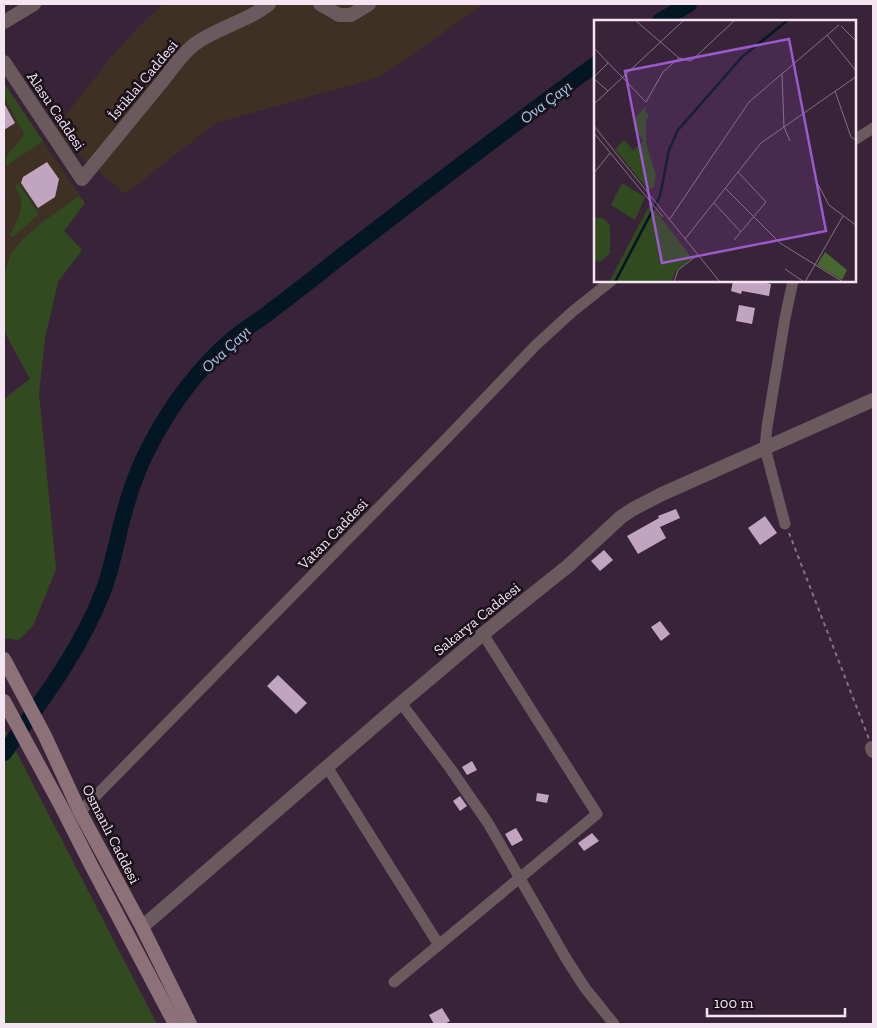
<svg xmlns="http://www.w3.org/2000/svg" width="877" height="1028" viewBox="0 0 877 1028" font-family="'Zilla Slab',serif">
	<style>
		.industrial { fill: #3f3024 }
		.medical { fill: #3e3123 }
		.green { fill: #314a1f }
		.lines { fill: none; stroke-linecap: round; stroke-linejoin: round }
		.river { stroke: #021623; stroke-width: 16 }
		.building { fill: #c1a5c0 }
		.path { stroke: #857285; stroke-width: 2; stroke-dasharray: 4 4; stroke-linecap: butt }
		.minor { stroke: #6a595d; stroke-width: 11 }
		.tertiary { stroke: #6a595d; stroke-width: 14 }
		.secondary { stroke: #8c7278; stroke-width: 14 }
		.labels { text-anchor: middle; dominant-baseline: central; stroke-width: 5; stroke-linejoin: round; paint-order: stroke }
		.street-label { font-size: 15px; fill: #f4e5f3; stroke: #1a111a }
		.water-label { font-size: 16px; font-style: italic; fill: #9ad0f3; stroke: #1a111a }
		.inset-river { fill: none; stroke: #021623; stroke-width: 2.5 }
		.inset-road { fill: none; stroke: #847183; stroke-width: 1 }
		.view { fill: #995acc; fill-opacity: 0.15; stroke: #995acc; stroke-width: 2.5 }
		.inset-edge { fill: none; stroke: #f4e5f3; stroke-width: 2.5 }
	</style>
	<rect width="100%" height="100%" fill="#392339"/>
	<!-- industrial -->
	<path class="industrial" d="M163 4H484L380 77 216 123 125 194 50 130 69 111 110 58 134 32Z"/>
	<!-- medical -->
	<path class="medical" d="M4 83 85 203 64 231 82 250 58 282 45 338 39 394 56 569 33 626 19 640 4 638V399L30 379 4 331V204L6 197 4 194Z"/>
	<!-- green -->
	<g class="green">
		<path d="M4 83 43 141 6 166C3 153 20 145 24 133L4 97Z"/>
		<path d="M19 184 39 214 14 236 11 237 10 235C15 225 22 212 21 201 21 196 17 191 15 186Z"/>
		<path d="M79 196 85 203 64 231 82 250 58 282 45 338 39 394 56 569 33 626 19 640 4 638V399L30 379 4 331V274L11 254 21 241 41 223Z"/>
		<path d="M4 728 157 1024H4Z"/>
	</g>
	<g class="lines">
		<!-- river -->
		<g class="river">
			<path d="M660 21 689 4"/>
			<path d="M4 753C41 702 81 650 104 589 114 561 118 532 127 503 137 467 155 433 176 402 191 381 209 359 229 342 239 333 251 325 263 317 285 300 308 283 330 265 418 197 506 130 596 64"/>
		</g>
	</g>
	<!-- building -->
	<g class="building">
		<path d="M4 103 15 123 4 130Z"/>
		<path d="M47 162 59 179 55 197 38 208 21 183 23 177Z"/>
		<path d="M733 281H758L771 284 769 296 742 291 741 294 731 291Z"/>
		<path d="M739 305 755 308 752 324 736 321Z"/>
		<path d="M676 509 680 518 660 527 666 538 638 554 627 536 659 518 658 516Z"/>
		<path d="M765 516 777 533 760 545 748 528Z"/>
		<path d="M604 550 613 560 600 571 591 561Z"/>
		<path d="M660 621 670 634 661 641 651 627Z"/>
		<path d="M278 675 307 703 296 714 267 686Z"/>
		<path d="M472 761 477 770 467 775 462 767Z"/>
		<path d="M537 793 549 795 547 803 536 801Z"/>
		<path d="M460 796 467 806 460 811 453 801Z"/>
		<path d="M516 828 523 840 512 846 505 834Z"/>
		<path d="M592 833 599 841 584 851 578 843Z"/>
		<path d="M442 1008 450 1021 445 1024H434L429 1015Z"/>
	</g>
	<g class="lines">
		<!-- path -->
		<path class="path" d="M789 533 869 739"/>
		<!-- minor -->
		<g class="minor">
			<path d="M856 139 873 128"/>
			<path d="M785 524 765 448 767 427 785 318 793 281"/>
			<path d="M401 703 450 768 488 823 567 960 585 988 614 1024"/>
			<path d="M327 767 439 945"/>
			<path d="M80 812 448 437 536 345 572 312 611 281"/>
			<path d="M394 982 597 814 483 634"/>
		</g>
		<!-- tertiary -->
		<g class="tertiary">
			<path d="M320 4 339 15H351L369 4"/>
			<path d="M4 22 34 4"/>
			<path d="M4 62 82 179C108 147 134 116 160 84 171 71 181 54 195 44 218 27 247 22 269 4"/>
			<path d="M872 748 873 751"/>
			<path d="M142 927 401 703 483 634 568 566 621 517 633 509 662 494 873 400"/>
		</g>
		<!-- secondary -->
		<g class="secondary">
			<path d="M4 659 45 736 80 812 142 927 190 1024"/>
			<path d="M4 701 62 808 91 865 175 1024"/>
		</g>
	</g>
	<g class="labels">
		<!-- street labels -->
		<g class="street-label">
			<text transform="translate(143 80) rotate(-50)">İstiklal Caddesi</text>
			<text transform="translate(56 111) rotate(56)">Alasu Caddesi</text>
			<text transform="translate(333 534) rotate(-46)">Vatan Caddesi</text>
			<text transform="translate(477 619) rotate(-39)">Sakarya Caddesi</text>
			<text transform="translate(111 834) rotate(63)">Osmanlı Caddesi</text>
		</g>
		<!-- water labels -->
		<g class="water-label">
			<text transform="translate(546 102) rotate(-37)">Ova Çayı</text>
			<text transform="translate(226 349) rotate(-43)">Ova Çayı</text>
		</g>
	</g>
	<!-- overview -->
	<g transform="translate(594 20)">
		<rect width="262" height="262" fill="#392339"/>
		<path d="M53 85 51 92 55 95 52 102V123L62 155 60 167 54 170 21 129 30 120 39 130 50 121 40 109 42 97ZM28 163 51 177 41 200 17 185ZM56 184 98 238 82 251 77 262H15ZM0 198H9L16 205V233L6 242 0 241Z" fill="#314a1f"/>
		<path d="M231 232 253 250 248 260 223 245Z" fill="#46682e"/>
		<path class="inset-river" d="M21 262 66 176 75 130 84 110 148 37 194 0"/>
		<path class="inset-road" d="M41 0 85 38M247 6 263 22M233 15 263 52M0 28 52 82 69 52 85 38 97 41 141 0M188 54 190 107 196 121M0 57 14 43M0 59 14 71M241 71 257 117 263 121M0 84 90 0M0 106 126 262M0 113 69 197M0 153 16 133M221 159 235 185 263 206M131 168 186 223 249 262M120 183 147 212M75 200 155 82 245 5M91 219 167 123 263 56M140 220 172 182 144 152M191 249 210 262M80 262 84 250 101 237M211 262 249 196"/>
		<path class="view" d="M195 19 232 211 68 243 31 51Z"/>
		<rect width="262" height="262" class="inset-edge"/>
	</g>
	<!-- border -->
	<rect width="877" height="1028" fill="none" stroke="#f4e5f3" stroke-width="10"/>
	<!-- scale -->
	<path d="M707 1008v8h138v-8" fill="none" stroke="#f4e5f3" stroke-width="2.5"/>
	<text x="714" y="1008" font-size="15" fill="#f4e5f3" stroke="#1a111a" stroke-width="4" paint-order="stroke">100 m</text>
</svg>
